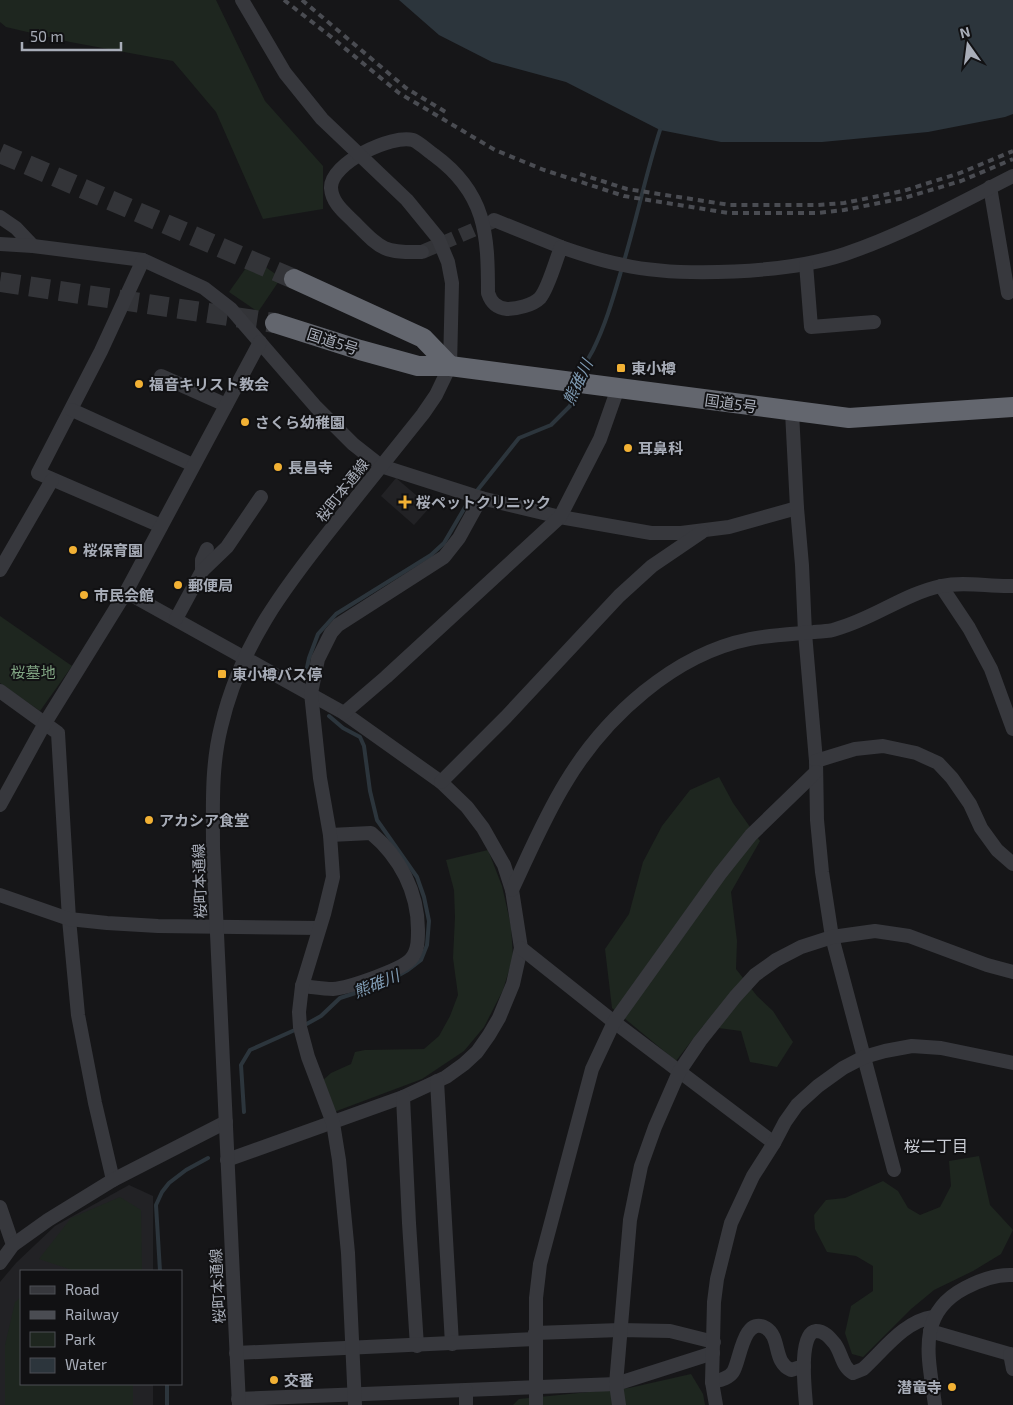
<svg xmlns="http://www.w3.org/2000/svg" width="1013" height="1405" viewBox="0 0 1013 1405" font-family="'Exo 2','Noto Sans JP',sans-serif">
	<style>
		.built { fill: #222225 }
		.green { fill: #1e261f }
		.water { fill: #2c353c }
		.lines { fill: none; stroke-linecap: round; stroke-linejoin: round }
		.stream { stroke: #2c353c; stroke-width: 4 }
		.minor-tunnel { stroke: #333438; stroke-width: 14; stroke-dasharray: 14 7; stroke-linecap: butt }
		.highway-tunnel { stroke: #333438; stroke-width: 20; stroke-dasharray: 20 10; stroke-linecap: butt }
		.minor { stroke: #37383d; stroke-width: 14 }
		.highway { stroke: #63666e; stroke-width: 20 }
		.rail { stroke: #4a4c52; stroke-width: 4; stroke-dasharray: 6 5; stroke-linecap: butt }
		.poi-dot { fill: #f2b134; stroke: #111113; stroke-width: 2 }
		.labels { text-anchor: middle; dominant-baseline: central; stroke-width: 4; stroke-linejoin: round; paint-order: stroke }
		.street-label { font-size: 15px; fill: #a8adb8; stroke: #111113 }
		.poi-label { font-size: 15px; font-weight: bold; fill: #a8adb8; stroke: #111113; text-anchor: start }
		.park-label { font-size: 15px; fill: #7fa381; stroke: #111113 }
		.water-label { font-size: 16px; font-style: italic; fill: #7f9bb3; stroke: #111113 }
		.neighbourhood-label { font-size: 16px; fill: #c9ccd4; stroke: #111113 }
	</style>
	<rect width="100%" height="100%" fill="#161618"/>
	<!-- built -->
	<g class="built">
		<path d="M396 478 430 507 414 525 381 496Z"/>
		<path d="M129 1185 153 1196V1271H21V1384H153V1405H0V1282L16 1263 55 1226Z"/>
	</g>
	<!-- green -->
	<g class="green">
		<path d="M0 0H216L265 101 323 166V209L263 219 216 112 173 61 70 42 6 27 0 22Z"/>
		<path d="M253 258 281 278 258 312 229 292Z"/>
		<path d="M0 616 72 666 40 711 0 683Z"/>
		<path d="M719 777 733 803 760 841 731 892 737 941 736 969 757 996 773 1011 793 1042 777 1067 750 1062 741 1031 703 1026 676 1061 612 1008 605 949 629 914 643 862 662 826 690 790Z"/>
		<path d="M488 850 502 886 511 926 513 957 503 990 484 1027 464 1051 422 1079 334 1112 322 1081 331 1073 351 1064 355 1052 365 1050 424 1049 439 1036 450 1016 458 995 453 958 455 917 454 890 446 860Z"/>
		<path d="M979 1156 990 1205 1013 1230 1001 1254 973 1271 934 1290 911 1309 863 1357 852 1354 845 1333 851 1306 873 1291V1266L856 1256 827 1252 815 1229 814 1215 826 1200 845 1198 883 1181 898 1191 908 1208 920 1215 940 1207 951 1186 949 1161Z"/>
		<path d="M120 1197 141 1210 142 1271H75L39 1259 71 1218Z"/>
		<path d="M21 1297V1384H133V1405H5V1345L15 1302Z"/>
		<path d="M691 1374 703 1394 705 1405H513L519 1399 629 1388Z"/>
	</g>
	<!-- water -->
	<path class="water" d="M399 0H1013V114L1005 117 928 132 822 142H721L660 130 566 82 492 62 439 35Z"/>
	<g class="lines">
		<!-- stream -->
		<g class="stream">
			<path d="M624 261C637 218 646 173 660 130"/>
			<path d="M579 378C583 367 588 359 593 350 606 324 614 295 622 268"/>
			<path d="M476 492 519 438 551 425 570 406 575 389"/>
			<path d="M305 677 309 658 318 634 336 614 431 555 444 543 471 497"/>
			<path d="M303 1026 321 1016 340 998 383 984 408 970 421 960 427 945 429 921 424 897 417 877 377 820 370 791 364 746 360 737 343 728 329 716"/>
			<path d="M244 1112 241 1065 250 1050 297 1029"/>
			<path d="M160 1271 156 1205 162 1192 169 1183 186 1170 208 1158"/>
			<path d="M167 1384V1405"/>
		</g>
		<!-- minor-tunnel -->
		<path class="minor-tunnel" d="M422 252 494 221"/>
		<!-- highway-tunnel -->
		<g class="highway-tunnel">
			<path d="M0 153 294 279"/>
			<path d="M0 282 275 323"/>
		</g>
		<!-- minor -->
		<g class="minor">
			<path d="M990 187 1008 293"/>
			<path d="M0 217 16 228 33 246"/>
			<path d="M494 220 561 247"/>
			<path d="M0 244 33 246 143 260 204 288 231 309 316 407 353 444 381 466 481 498 560 517 651 533H681L729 527 797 508"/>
			<path d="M422 252C383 253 381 249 354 222 344 212 332 203 331 188 330 163 392 134 413 140 420 143 428 151 434 155 486 193 488 234 488 293 491 302 496 308 507 309 517 309 533 305 540 298 548 289 556 260 561 247 581 254 602 261 623 265 682 278 787 273 845 254 904 234 958 204 1013 176"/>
			<path d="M143 260 101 351 38 473 161 526"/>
			<path d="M806 264 811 327 874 322"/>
			<path d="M161 376 226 405"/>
			<path d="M72 410 193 465"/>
			<path d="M792 412 797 508 802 565 805 633 816 761 817 820 822 872 832 937 894 1170"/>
			<path d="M0 570 52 480"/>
			<path d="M202 571V560L207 549"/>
			<path d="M941 586 969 628 991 669 1013 729"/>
			<path d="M126 592 344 713 441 782 467 807 483 828 504 865 512 890 521 948 513 984 499 1018 489 1035 477 1052 464 1064 446 1077 403 1097 227 1160"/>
			<path d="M176 619 202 571 227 547 261 497"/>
			<path d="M0 691 58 733 69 919 78 1015 95 1103 113 1180"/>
			<path d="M344 713 386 677 560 517 600 439 618 388"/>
			<path d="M816 761 855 749 883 746 916 753 938 763 952 778 970 804 981 828 997 850 1013 864"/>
			<path d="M441 782 506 717 619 596 652 566 702 532"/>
			<path d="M0 805 45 723 126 592 260 342"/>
			<path d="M512 890C529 854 545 816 566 782 605 717 674 654 750 639 770 635 793 634 814 632 821 631 829 632 836 629 873 619 904 594 941 586 965 581 989 587 1013 586"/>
			<path d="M0 895 69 919 107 923 158 926 319 928"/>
			<path d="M521 948 614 1022 774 1143"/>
			<path d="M302 986C312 987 323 989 333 989 348 988 401 970 411 959 418 951 418 940 418 930 418 892 400 857 371 833L330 835"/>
			<path d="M437 1081 452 1344"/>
			<path d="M403 1097 409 1223 417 1346"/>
			<path d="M0 1207 13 1245"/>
			<path d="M0 1263 13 1245 48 1220 113 1180 226 1122"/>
			<path d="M930 1331 1013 1355"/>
			<path d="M535 1333 620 1330 670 1331 714 1342"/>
			<path d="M236 1353 535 1339"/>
			<path d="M1010 1354 1013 1369"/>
			<path d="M712 1382C720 1380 728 1379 733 1372 740 1362 743 1315 766 1328 781 1337 773 1363 791 1370L804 1366"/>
			<path d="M238 1399 616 1384 713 1353"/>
			<path d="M239 1405 213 848C213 807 211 767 221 727 240 645 284 588 335 524 365 487 394 450 423 414L436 395 450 366 452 283 448 262 438 238 407 200 322 119 285 73 242 0"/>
			<path d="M355 1405 348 1253 339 1160 333 1123 308 1057 300 1027 299 1012 302 986 324 914 333 877 330 835 320 778 311 693 318 659 331 633 338 625 444 557 459 538 481 498"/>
			<path d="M466 1405V1390"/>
			<path d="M536 1405V1298L540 1264 592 1069 614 1022 720 874 751 835 816 772"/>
			<path d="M619 1405 616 1384 630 1220 641 1166 655 1127 679 1072 700 1041 735 997 755 975 776 960 801 947 832 937 875 931 909 936 987 965 1013 972"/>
			<path d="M716 1405 712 1382 714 1302 717 1279 731 1223 753 1176 774 1143 785 1122 797 1105 818 1086 843 1068 864 1057 885 1051 912 1046 941 1048 1013 1063"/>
			<path d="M806 1405C805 1391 798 1333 816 1331 825 1331 830 1338 835 1344 842 1354 842 1367 853 1373L863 1369C883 1351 904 1321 933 1317"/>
			<path d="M935 1405C929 1359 915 1314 965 1288 980 1280 996 1274 1013 1275"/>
		</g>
		<!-- highway -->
		<g class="highway">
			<path d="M294 279 423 338 450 366"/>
			<path d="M275 323 360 350 418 366H450L849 418 1013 407"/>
		</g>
		<!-- rail -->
		<g class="rail">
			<path d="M284 0 330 36 399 93 495 150 544 170 624 196 728 213H817L844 210 904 198 961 181 1013 159"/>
			<path d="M302 0 406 88 449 114"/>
			<path d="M580 174 627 189 730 205H817L844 203 903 191 960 173 1013 151"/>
		</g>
	</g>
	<!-- markers -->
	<g class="poi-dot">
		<rect x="616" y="363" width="10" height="10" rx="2.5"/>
		<circle cx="139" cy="384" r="5"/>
		<circle cx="245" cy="422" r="5"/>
		<circle cx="628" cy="448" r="5"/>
		<circle cx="278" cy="467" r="5"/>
		<path d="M402.5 494.5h5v5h5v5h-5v5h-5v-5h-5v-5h5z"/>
		<circle cx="73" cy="550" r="5"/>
		<circle cx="178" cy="585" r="5"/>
		<circle cx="84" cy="595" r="5"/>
		<rect x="217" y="669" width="10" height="10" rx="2.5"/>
		<circle cx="149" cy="820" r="5"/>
		<circle cx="274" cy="1380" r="5"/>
		<circle cx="952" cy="1387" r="5"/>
	</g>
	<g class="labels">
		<!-- street labels -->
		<g class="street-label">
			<text transform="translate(333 341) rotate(18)">国道5号</text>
			<text transform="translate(731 403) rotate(8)">国道5号</text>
			<text transform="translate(342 490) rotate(-52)">桜町本通線</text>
			<text transform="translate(199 881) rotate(-92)">桜町本通線</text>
			<text transform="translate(217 1286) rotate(-93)">桜町本通線</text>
		</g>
		<!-- poi labels -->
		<g class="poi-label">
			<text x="631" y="368">東小樽</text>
			<text x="149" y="384">福音キリスト教会</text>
			<text x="255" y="422">さくら幼稚園</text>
			<text x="638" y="448">耳鼻科</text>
			<text x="288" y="467">長昌寺</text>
			<text x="416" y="502">桜ペットクリニック</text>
			<text x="83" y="550">桜保育園</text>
			<text x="188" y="585">郵便局</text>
			<text x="94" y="595">市民会館</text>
			<text x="232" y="674">東小樽バス停</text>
			<text x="159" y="820">アカシア食堂</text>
			<text x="284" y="1380">交番</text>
			<text x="942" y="1387" text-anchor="end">潜竜寺</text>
		</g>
		<!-- park labels -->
		<g class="park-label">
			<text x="33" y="672">桜墓地</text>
		</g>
		<!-- water labels -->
		<g class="water-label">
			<text transform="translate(577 382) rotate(-65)">熊碓川</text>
			<text transform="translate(376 983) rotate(-22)">熊碓川</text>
		</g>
		<!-- neighbourhood labels -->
		<g class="neighbourhood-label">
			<text x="936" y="1145">桜二丁目</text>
		</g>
	</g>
	<!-- legend -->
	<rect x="20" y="1270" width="162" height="115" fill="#111113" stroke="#4d4f55"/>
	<rect x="30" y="1286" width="25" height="8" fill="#37383d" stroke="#4d4f55"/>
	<text x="65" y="1295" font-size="15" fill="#a8adb8">Road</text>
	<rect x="30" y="1311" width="25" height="8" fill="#4a4c52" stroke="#4d4f55"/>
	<text x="65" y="1320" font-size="15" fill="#a8adb8">Railway</text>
	<rect x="30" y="1332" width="25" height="15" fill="#1e261f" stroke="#4d4f55"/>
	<text x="65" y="1345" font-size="15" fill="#a8adb8">Park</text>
	<rect x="30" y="1358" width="25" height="15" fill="#2c353c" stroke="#4d4f55"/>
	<text x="65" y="1370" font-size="15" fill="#a8adb8">Water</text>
	<!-- north arrow -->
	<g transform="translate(968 45) rotate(346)" stroke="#111113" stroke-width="4" paint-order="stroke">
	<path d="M0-4L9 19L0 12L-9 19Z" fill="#a8adb8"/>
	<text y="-8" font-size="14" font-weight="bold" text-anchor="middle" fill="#a8adb8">N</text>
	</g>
	<!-- scale -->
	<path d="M22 42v8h99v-8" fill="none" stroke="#a8adb8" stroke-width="2.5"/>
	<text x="30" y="42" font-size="15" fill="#a8adb8" stroke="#111113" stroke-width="4" paint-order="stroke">50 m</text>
</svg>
